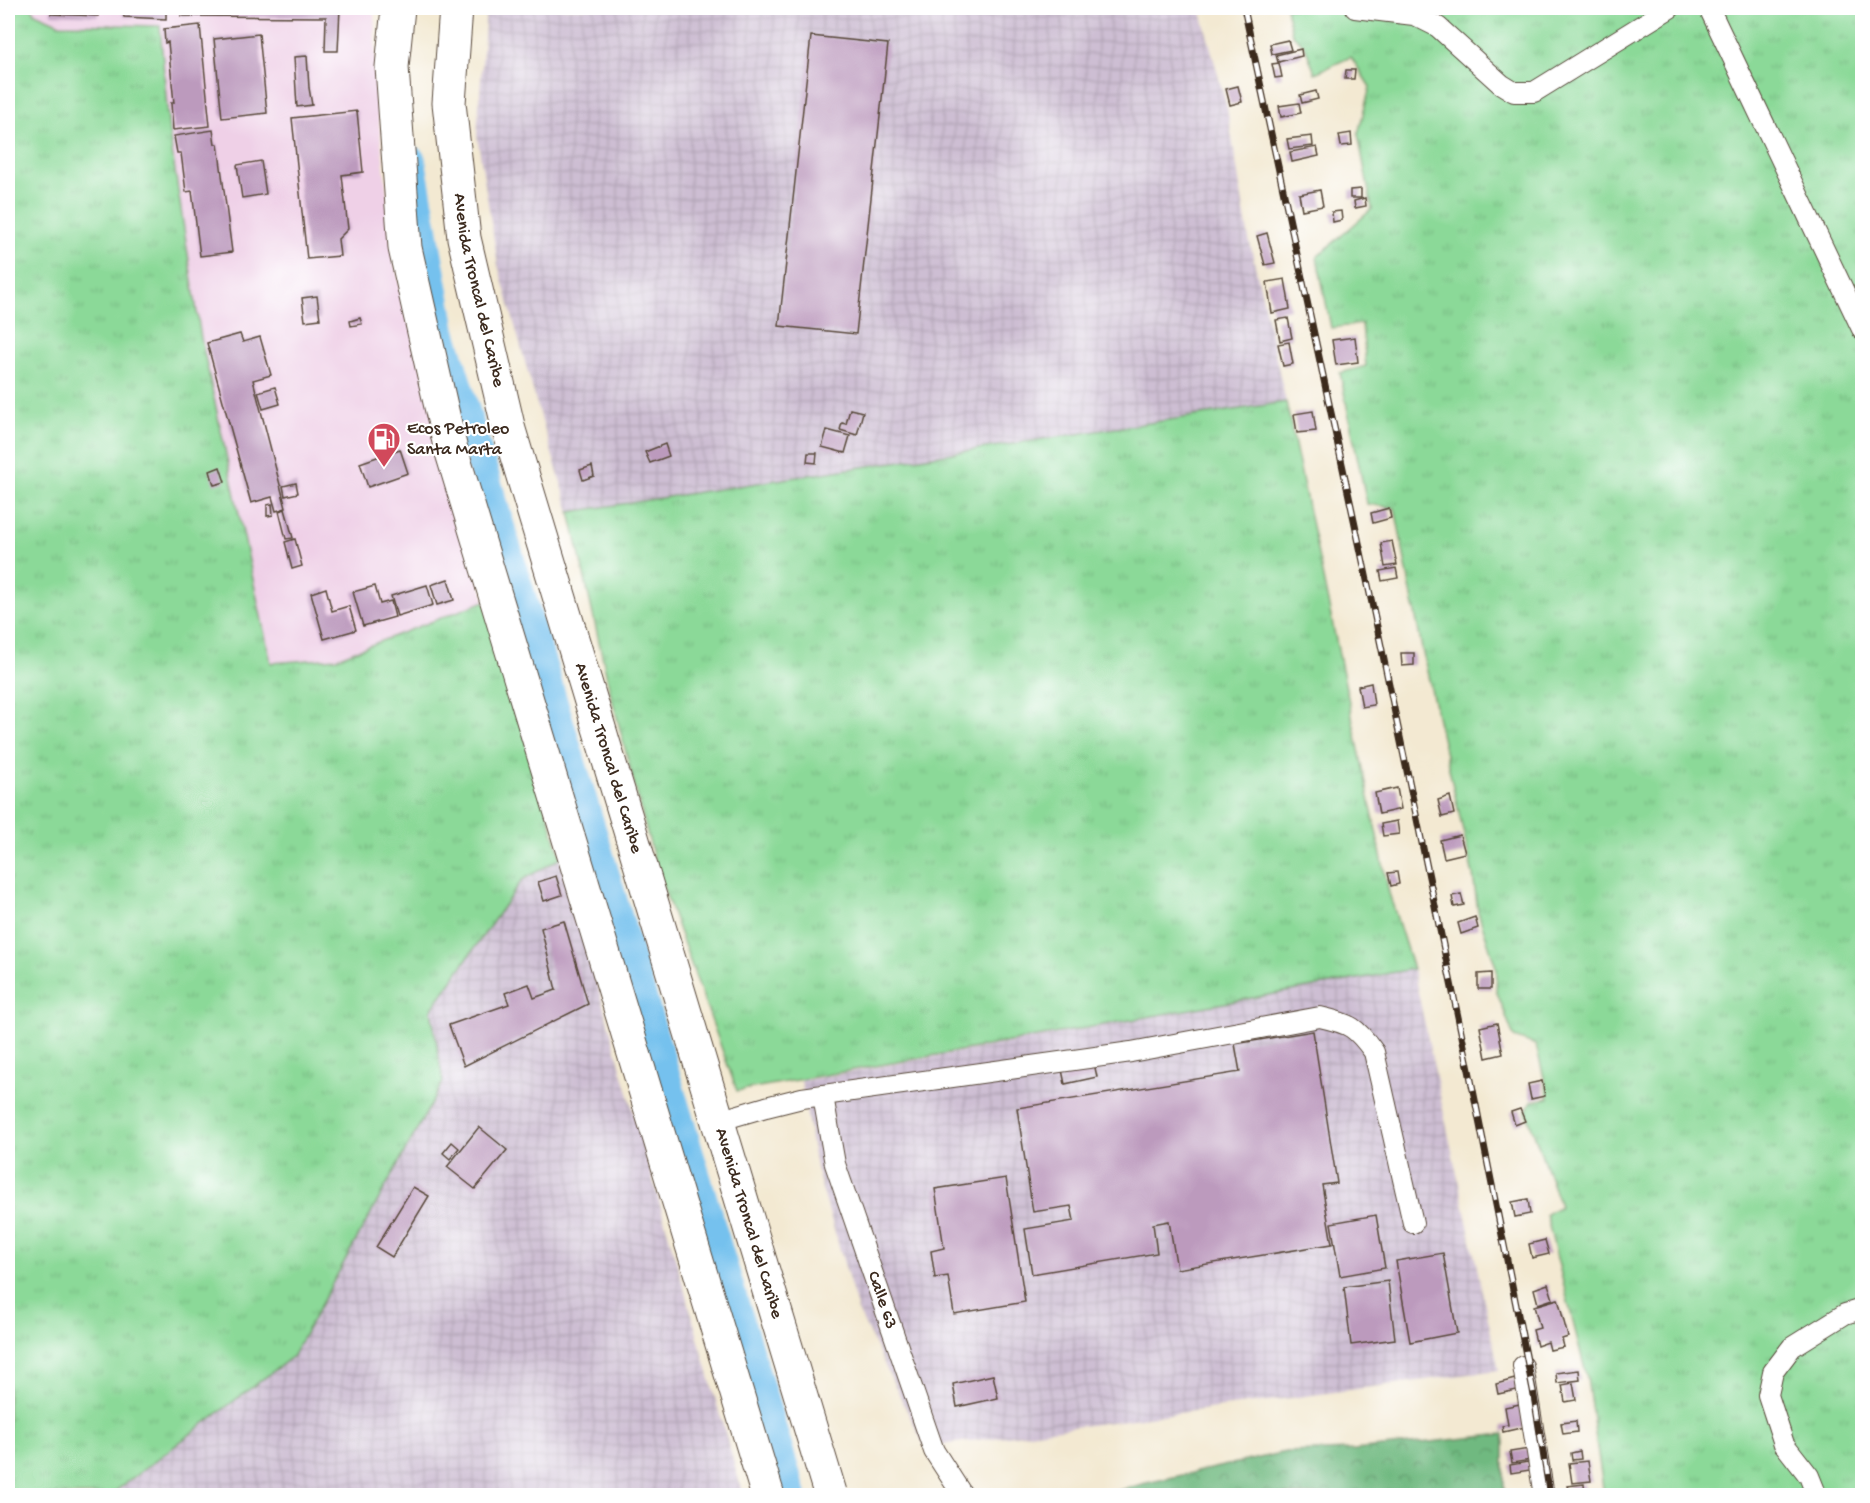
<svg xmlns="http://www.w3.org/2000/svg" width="1870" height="1503" viewBox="0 0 1870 1503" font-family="'Gochi Hand',sans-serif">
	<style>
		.built { fill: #efd0e7 }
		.industrial { fill: url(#industrial-grid) }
		.grass { fill: url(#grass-tufts); stroke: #63825b; stroke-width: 1.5 }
		.forest { fill: url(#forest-crowns); stroke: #56724f; stroke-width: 1.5 }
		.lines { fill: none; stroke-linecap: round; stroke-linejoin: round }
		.river { stroke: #74c1ee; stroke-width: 30 }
		.building { fill: #bc9abd }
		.minor-casing { stroke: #574739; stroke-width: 22 }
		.trunk-casing { stroke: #574739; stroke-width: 35 }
		.minor { stroke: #fff; stroke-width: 20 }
		.trunk { stroke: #fff; stroke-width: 33 }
		.rail-casing { stroke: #3b2a1e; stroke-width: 7 }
		.rail { stroke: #fff; stroke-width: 4.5; stroke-dasharray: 14; stroke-linecap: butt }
		.labels { text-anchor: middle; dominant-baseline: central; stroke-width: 4.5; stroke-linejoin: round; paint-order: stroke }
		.street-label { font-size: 18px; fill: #3b2a1e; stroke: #fff }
		.poi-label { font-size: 18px; fill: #3b2a1e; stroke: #fff; text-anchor: start }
	</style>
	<defs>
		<pattern id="industrial-grid" width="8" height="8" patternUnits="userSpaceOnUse" patternTransform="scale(1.5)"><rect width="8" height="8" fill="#cdbed3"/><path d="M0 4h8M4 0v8" fill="none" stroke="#b1a3b5"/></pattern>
		<pattern id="grass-tufts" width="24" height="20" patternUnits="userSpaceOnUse" patternTransform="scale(1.5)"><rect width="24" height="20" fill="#8bd998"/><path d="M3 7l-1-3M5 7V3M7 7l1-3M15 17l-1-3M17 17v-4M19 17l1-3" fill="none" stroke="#79ba83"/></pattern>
		<pattern id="forest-crowns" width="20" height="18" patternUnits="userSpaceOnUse" patternTransform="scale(1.5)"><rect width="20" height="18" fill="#70b980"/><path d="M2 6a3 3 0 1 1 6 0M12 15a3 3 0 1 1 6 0" fill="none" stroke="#5d9768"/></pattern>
	</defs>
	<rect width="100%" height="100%" fill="#fff"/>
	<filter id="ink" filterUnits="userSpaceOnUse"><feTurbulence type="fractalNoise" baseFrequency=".0167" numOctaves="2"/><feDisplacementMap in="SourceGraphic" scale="12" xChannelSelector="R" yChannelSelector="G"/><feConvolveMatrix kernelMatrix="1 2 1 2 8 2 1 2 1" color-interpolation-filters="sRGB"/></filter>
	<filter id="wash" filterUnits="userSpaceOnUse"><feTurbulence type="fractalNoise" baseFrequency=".008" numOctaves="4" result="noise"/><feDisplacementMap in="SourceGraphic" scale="24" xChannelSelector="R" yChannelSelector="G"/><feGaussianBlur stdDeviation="1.35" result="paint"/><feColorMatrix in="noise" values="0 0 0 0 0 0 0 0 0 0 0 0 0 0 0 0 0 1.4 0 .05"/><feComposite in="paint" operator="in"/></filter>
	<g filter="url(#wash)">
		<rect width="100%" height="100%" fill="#f3e9d2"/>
		<!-- built -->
		<path class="built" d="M32 8H374L377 103 395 266 485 601 336 658 271 663 201 338 169 132 160 26 60 24 35 13Z"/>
		<!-- industrial -->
		<g class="industrial">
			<path d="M486 8H1200L1227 108 1248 234 1286 402 570 512 537 405 498 265 477 135Z"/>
			<path d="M561 858 743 1495 110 1496 292 1357 443 1083 431 1010 522 879Z"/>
			<path d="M1413 969 1499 1370 925 1447 858 1311 816 1168 801 1081Z"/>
		</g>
		<!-- grass -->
		<g class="grass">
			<path d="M8 8H32L35 13 60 24 160 26 169 132 201 338 271 663 337 658 485 601 561 858 522 880 431 1010 443 1082 292 1357 110 1495H8Z"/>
			<path d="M1286 8H1862V1495H1604L1587 1378 1546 1214 1560 1206 1526 1111 1532 1101 1549 1098 1536 1045 1514 1037 1496 990 1497 970 1478 912 1473 875 1422 649 1395 508 1367 504 1340 373 1366 366 1362 324 1331 328 1317 257 1372 209 1358 134 1370 87 1351 57 1315 73 1305 46 1292 34Z"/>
			<path d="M1286 402 1389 893 1413 969 737 1091 656 867 610 691 570 512Z"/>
		</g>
		<!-- forest -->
		<path class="forest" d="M1504 1434V1495H1104L1142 1484 1286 1452 1354 1450Z"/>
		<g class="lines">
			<!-- river -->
			<path class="river" d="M411 161 441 331 792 1496"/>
		</g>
		<g id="blocks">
			<!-- building -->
			<g class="building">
				<path d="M51 8H98V16L51 14Z"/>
				<path d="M121 8H166V19L124 17Z"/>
				<path d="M181 8H340L338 51H325L326 17 181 16Z"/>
				<path d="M200 25 210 126 173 130 171 103H174L168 42 165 43 164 29Z"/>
				<path d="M259 34 267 113 222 118 214 39Z"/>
				<path d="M811 36 888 44 856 334 779 326Z"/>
				<path d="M1288 40 1291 50 1272 54 1270 44Z"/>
				<path d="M1301 49 1302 56 1278 62 1276 55Z"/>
				<path d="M307 56 309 88 312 105 297 107 294 57Z"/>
				<path d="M1279 63 1282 77 1275 78 1272 64Z"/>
				<path d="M1346 70H1355L1354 79H1345Z"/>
				<path d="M1238 86 1242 102 1230 105 1226 89Z"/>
				<path d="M1316 91 1318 99 1302 103 1300 95Z"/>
				<path d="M1299 103 1301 113 1281 117 1279 106Z"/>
				<path d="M357 111 363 172 342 175 348 229 338 239 340 256 307 259 292 118Z"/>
				<path d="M213 130 215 144H218L232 252 200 256 192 191 186 192 181 153H177L174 136Z"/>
				<path d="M1351 133 1352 145 1341 146 1339 135Z"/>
				<path d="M1312 136 1313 146 1289 149 1287 139Z"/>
				<path d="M1317 147 1319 156 1292 162 1290 152Z"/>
				<path d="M261 161 266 194 242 198 237 165Z"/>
				<path d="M1361 189V198H1350V190Z"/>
				<path d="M1320 190 1323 206 1302 210 1299 194Z"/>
				<path d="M1365 198 1366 206 1355 208 1354 201Z"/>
				<path d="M1341 211 1342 220 1333 222 1332 212Z"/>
				<path d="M1267 233 1275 263 1265 265 1257 236Z"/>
				<path d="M1285 279 1290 309 1272 313 1267 282Z"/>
				<path d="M317 296 320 319 305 321 302 298Z"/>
				<path d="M360 318 362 324 351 326 350 321Z"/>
				<path d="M1288 318 1292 338 1280 341 1276 320Z"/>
				<path d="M240 334 243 342 260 337 271 375 253 380 286 508 276 511 272 497 251 503 207 343Z"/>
				<path d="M1355 337 1358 362 1336 365 1332 340Z"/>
				<path d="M1289 342 1293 364 1283 366 1278 344Z"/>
				<path d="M275 387 280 404 263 409 258 392Z"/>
				<path d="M850 409 863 412 857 435 840 430 842 423 846 424Z"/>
				<path d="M1313 411 1316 431 1297 433 1294 414Z"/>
				<path d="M827 430 850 436 845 453 822 447Z"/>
				<path d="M665 444 669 456 650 463 645 452Z"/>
				<path d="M400 449 408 473 368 487 360 463Z"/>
				<path d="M808 453H817L816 463 807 462Z"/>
				<path d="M592 466 594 476 583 480 580 470Z"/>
				<path d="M220 467 225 482 214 485 210 471Z"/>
				<path d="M296 483 298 493 285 496 283 486Z"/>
				<path d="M272 504 273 515 267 516V505Z"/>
				<path d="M1389 508 1391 518 1373 523 1371 513Z"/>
				<path d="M285 509 293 538 286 539 279 511Z"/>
				<path d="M295 539 302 566 292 569 285 542Z"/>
				<path d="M1392 541 1397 565 1385 567 1381 543Z"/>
				<path d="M1396 568 1398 578 1382 581 1380 571Z"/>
				<path d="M448 579 454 600 437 605 431 585Z"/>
				<path d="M427 585 433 605 397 616 391 596Z"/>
				<path d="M375 586 380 604 391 601 395 617 363 626 353 592Z"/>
				<path d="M326 588 332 611 349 606 356 630 324 639 311 593Z"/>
				<path d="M1401 653H1414V665L1402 666Z"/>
				<path d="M1371 683 1374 705 1362 707 1358 686Z"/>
				<path d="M1397 788 1401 809 1379 814 1375 793Z"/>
				<path d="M1450 796 1454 814 1442 817 1438 800Z"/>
				<path d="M1397 821 1399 834 1383 836 1381 824Z"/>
				<path d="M1460 835 1465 853 1444 858 1440 840Z"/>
				<path d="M1397 872 1399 884 1391 886 1388 873Z"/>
				<path d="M556 876 562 895 544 901 538 882Z"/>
				<path d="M1461 894 1464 905 1454 907 1452 896Z"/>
				<path d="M1475 917 1478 928 1461 934 1458 923Z"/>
				<path d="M564 921 588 1004 464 1066 449 1025 509 1004 505 993 529 984 534 998 556 990 541 928Z"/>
				<path d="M1491 973V989H1478V974Z"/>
				<path d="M1497 1023 1503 1054 1486 1058 1480 1027Z"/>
				<path d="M1313 1031 1337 1183 1322 1185 1332 1244 1177 1269 1169 1221 1153 1224 1157 1253 1032 1274 1025 1229 1074 1221 1071 1206 1033 1212 1017 1108 1240 1072 1235 1044Z"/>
				<path d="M1094 1063 1097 1077 1065 1084 1062 1070Z"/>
				<path d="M1542 1081 1545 1096 1531 1099 1528 1084Z"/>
				<path d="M1520 1109 1525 1121 1515 1125 1511 1112Z"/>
				<path d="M479 1127 507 1150 475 1189 447 1167Z"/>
				<path d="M452 1142 459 1148 450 1159 443 1153Z"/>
				<path d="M1006 1178 1025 1302 954 1314 948 1276 935 1278 931 1251 944 1248 935 1189Z"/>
				<path d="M413 1187 429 1196 392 1257 376 1247Z"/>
				<path d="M1528 1199 1530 1214 1515 1217 1512 1202Z"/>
				<path d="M1376 1215 1385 1268 1340 1276 1331 1223Z"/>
				<path d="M1545 1240 1549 1254 1532 1258 1529 1244Z"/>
				<path d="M1443 1253 1457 1333 1410 1342 1396 1261Z"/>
				<path d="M1388 1281 1395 1339 1351 1345 1344 1287Z"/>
				<path d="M1548 1284 1553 1299 1538 1304 1534 1289Z"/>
				<path d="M1558 1299 1568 1337 1562 1339 1564 1347 1550 1350 1548 1342 1537 1346 1533 1330 1540 1328 1534 1306Z"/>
				<path d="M1579 1370 1580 1380 1557 1383 1556 1373Z"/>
				<path d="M993 1375 998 1398 957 1407 953 1384Z"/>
				<path d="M1515 1379 1517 1390 1498 1394 1496 1384Z"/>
				<path d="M1573 1383 1576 1400 1565 1402 1562 1385Z"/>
				<path d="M1520 1404 1525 1427 1503 1432 1502 1426 1508 1425 1505 1407Z"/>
				<path d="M1576 1421 1577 1432 1563 1434 1561 1423Z"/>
				<path d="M1529 1449 1531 1460 1512 1463 1510 1452Z"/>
				<path d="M1580 1451 1581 1459 1572 1460 1571 1453Z"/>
				<path d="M1588 1461 1591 1481 1572 1483 1569 1463Z"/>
				<path d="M1528 1462 1530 1470 1511 1473 1510 1465Z"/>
				<path d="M1584 1484 1585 1496H1578V1494L1569 1495 1567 1486Z"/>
			</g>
		</g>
	</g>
	<g filter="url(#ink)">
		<use href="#blocks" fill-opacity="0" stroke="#574739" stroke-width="1.5"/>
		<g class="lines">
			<defs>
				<g id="minor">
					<path d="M1355 8 1414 15 1438 27 1501 84 1514 92H1534L1670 8"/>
					<path d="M1709 8 1862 329"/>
					<path id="s1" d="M823 1096 835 1164 934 1451 963 1496"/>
					<path d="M718 1121 766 1107 802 1098 1131 1052 1320 1017C1351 1024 1356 1027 1374 1052L1413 1223"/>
					<path d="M1523 1366 1544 1496"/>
					<path d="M1817 1496 1809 1476 1784 1444 1768 1395 1773 1372 1792 1347 1845 1314 1862 1309"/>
				</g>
				<g id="trunk">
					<path d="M398 8 392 67 405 248 450 446 768 1496"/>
					<path id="s2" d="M456 8 449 103 464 238 509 430 831 1496"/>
				</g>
			</defs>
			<!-- minor casing -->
			<use href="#minor" class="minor-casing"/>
			<!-- trunk casing -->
			<use href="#trunk" class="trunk-casing"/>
			<!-- minor -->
			<use href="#minor" class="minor"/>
			<!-- trunk -->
			<use href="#trunk" class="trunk"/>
			<defs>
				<path id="rail" d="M1244 8 1379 636 1469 1070 1533 1390 1550 1496"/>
			</defs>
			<!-- rail casing -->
			<use href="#rail" class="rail-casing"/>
			<!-- rail -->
			<use href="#rail" class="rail"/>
		</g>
	</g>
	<!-- icons -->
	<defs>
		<symbol id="fuel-pin" viewBox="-11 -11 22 30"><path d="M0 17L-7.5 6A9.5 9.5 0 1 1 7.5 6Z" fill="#d1495b" stroke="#fff"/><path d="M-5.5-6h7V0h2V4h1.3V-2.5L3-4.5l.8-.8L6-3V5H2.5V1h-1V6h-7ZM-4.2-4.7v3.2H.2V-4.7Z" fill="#fff"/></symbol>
	</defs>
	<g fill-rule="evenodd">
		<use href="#fuel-pin" x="365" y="420" width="38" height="52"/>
	</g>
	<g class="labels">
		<!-- street labels -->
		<g class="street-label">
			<text stroke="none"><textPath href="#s2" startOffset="285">Avenida Troncal del Caribe</textPath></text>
			<text stroke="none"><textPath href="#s2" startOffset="771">Avenida Troncal del Caribe</textPath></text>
			<text stroke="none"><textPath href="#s2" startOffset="1257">Avenida Troncal del Caribe</textPath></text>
			<text stroke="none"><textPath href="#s1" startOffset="213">Calle 63</textPath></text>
		</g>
		<!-- poi labels -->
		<g class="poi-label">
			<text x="407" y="429">Ecos Petroleo<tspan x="407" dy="21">Santa Marta</tspan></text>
		</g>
	</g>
	<!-- margin -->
	<rect width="1870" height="1503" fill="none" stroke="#fff" stroke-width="30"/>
</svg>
